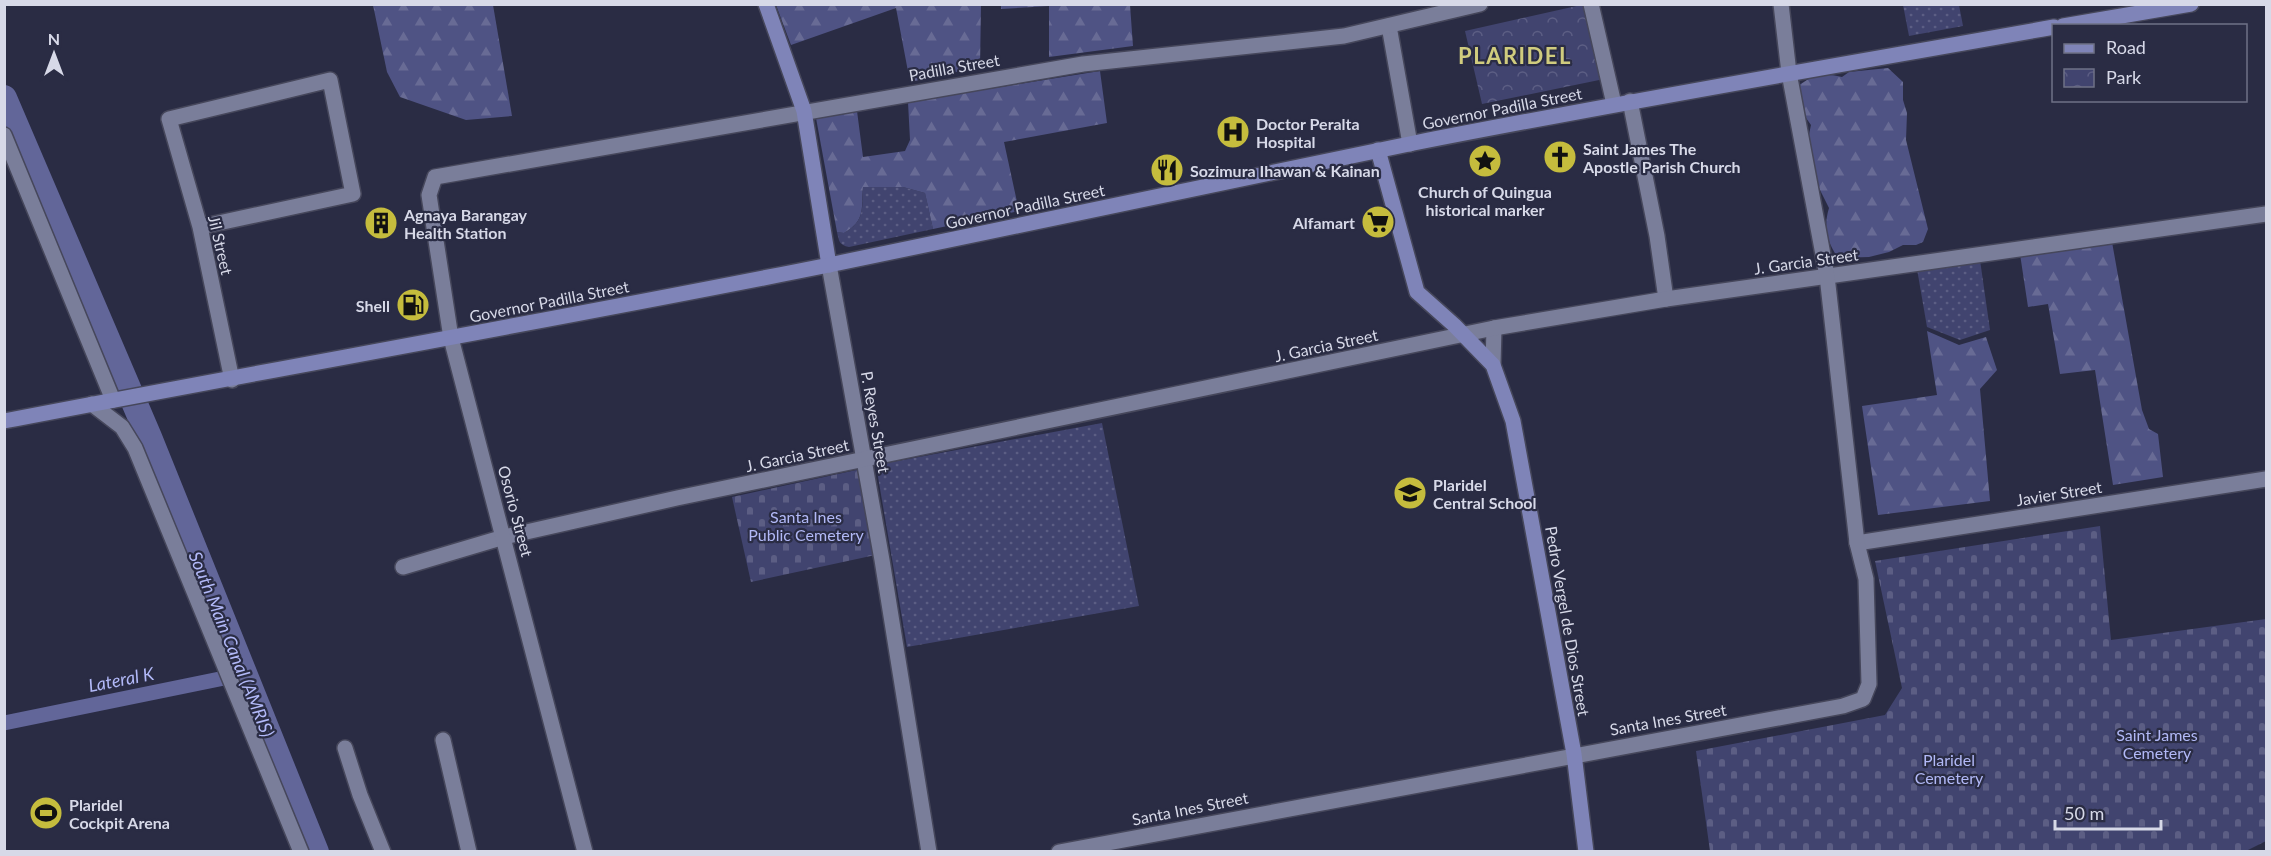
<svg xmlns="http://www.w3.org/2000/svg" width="2271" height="856" viewBox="0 0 2271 856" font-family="Lato,sans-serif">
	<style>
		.grass { fill: url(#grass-dots) }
		.forest { fill: url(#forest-firs) }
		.cemetery { fill: url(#cemetery-stones) }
		.park { fill: url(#park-crowns) }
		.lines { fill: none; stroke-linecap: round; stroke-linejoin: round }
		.canal { stroke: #626699; stroke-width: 15 }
		.river { stroke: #626699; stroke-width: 26 }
		.street-casing { stroke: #46475b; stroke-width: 18 }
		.secondary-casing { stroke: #46475b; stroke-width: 18 }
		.street { stroke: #7a7e9a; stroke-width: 15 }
		.secondary { stroke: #7f84b8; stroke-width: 15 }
		.labels { text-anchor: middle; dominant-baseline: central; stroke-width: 4.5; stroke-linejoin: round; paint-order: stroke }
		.street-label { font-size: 16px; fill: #d7d9e8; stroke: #2a2c44 }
		.poi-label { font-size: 16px; font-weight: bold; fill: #d7d9e8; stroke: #2a2c44; text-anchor: start }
		.park-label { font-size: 16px; fill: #b2b9f7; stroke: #2a2c44 }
		.water-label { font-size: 18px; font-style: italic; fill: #b2b9f8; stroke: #2a2c44 }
		.district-label { font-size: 22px; font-weight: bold; letter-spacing: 1.5px; fill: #d0cc7e; stroke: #2a2c44 }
	</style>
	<defs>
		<pattern id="grass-dots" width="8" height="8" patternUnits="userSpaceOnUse" patternTransform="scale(1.5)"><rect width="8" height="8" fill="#41446f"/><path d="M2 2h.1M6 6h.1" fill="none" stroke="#5c5e84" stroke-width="1.8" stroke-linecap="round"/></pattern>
		<pattern id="forest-firs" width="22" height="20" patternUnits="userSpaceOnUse" patternTransform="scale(1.5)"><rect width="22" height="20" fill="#4f5384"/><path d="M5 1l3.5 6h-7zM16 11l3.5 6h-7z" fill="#686b95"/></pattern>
		<pattern id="cemetery-stones" width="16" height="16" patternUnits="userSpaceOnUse" patternTransform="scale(1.5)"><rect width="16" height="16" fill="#41446f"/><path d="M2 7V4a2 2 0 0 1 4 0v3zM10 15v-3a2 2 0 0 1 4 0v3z" fill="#5c5e84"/></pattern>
		<pattern id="park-crowns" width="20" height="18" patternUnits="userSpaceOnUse" patternTransform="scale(1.5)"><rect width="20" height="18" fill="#41446f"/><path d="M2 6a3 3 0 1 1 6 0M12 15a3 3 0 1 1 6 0" fill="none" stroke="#5c5e84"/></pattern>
	</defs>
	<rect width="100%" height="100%" fill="#2a2c44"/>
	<!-- grass -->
	<g class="grass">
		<path d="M1903 5H1959L1963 26 1909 36Z"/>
		<path d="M863 187H903L925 193 933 229 849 247C839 245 839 241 837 232L844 233C865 221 862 209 863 187Z"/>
		<path d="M1980 260 1990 330 1960 340 1927 327 1917 269Z"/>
		<path d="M1102 423 1139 606 907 647 876 465Z"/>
	</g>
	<!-- forest -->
	<g class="forest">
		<path d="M373 5H493L512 116 466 120 400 97 387 72Z"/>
		<path d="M776 5H981L980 67 910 82 896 8 791 45Z"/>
		<path d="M1001 5H1130L1133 46 1049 57V6L1001 9Z"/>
		<path d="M1888 68 1903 82V100L1907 113 1906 140 1928 229 1923 242 1916 245H1903L1889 252 1869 257 1838 258C1827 241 1823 228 1829 208L1817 184 1814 164 1808 139 1811 125 1799 108 1795 88C1813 75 1820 72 1842 77L1849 72Z"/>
		<path d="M1100 71 1107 123 1004 142 1019 211 933 229 925 193 903 187H863C861 209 866 220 844 233L837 232 816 118 857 111 863 157 905 151 910 140 908 102Z"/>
		<path d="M2112 242 2142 410 2149 429 2158 434 2163 477 2113 485 2095 370 2060 374 2048 304 2028 307 2020 254Z"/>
		<path d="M1927 331 1959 345 1986 337 1997 370 1980 389 1990 501 1878 515 1862 406 1937 395Z"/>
	</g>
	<!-- cemetery -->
	<g class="cemetery">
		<path d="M861 469 880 554 751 582 732 497Z"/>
		<path d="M2100 526 2111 640 2266 619V841L2244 852 1710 851 1696 751 1885 715 1902 688 1875 561Z"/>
	</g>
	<!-- park -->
	<path class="park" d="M1581 5H1588L1604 79 1482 104 1465 31Z"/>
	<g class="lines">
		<!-- canal -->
		<path class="canal" d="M4 723 244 674"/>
		<!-- river -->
		<path class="river" d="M4 98 149 437 316 852"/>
		<defs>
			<g id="street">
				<path d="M1591 4 1614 104"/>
				<path d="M1389 26 1410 144"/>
				<path d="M1630 101 1657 236 1666 299"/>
				<path d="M4 135 113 400"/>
				<path d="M200 227 353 194 330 80 169 119 200 227 232 380"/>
				<path d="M829 265 882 560 929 852"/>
				<path d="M1493 365 1494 328"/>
				<path d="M92 404 122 427 135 448 301 852"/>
				<path d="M1857 543 2266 479"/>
				<path d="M403 567 504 537 677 498 1494 328 1666 299 2266 214"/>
				<path d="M443 740 469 852"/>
				<path d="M345 748 360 795 383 852"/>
				<path d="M585 852 451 338 429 195 435 177 1083 64 1344 36 1480 4"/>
				<path d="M1059 852 1843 706 1863 699 1869 684 1866 579 1857 543 1827 276 1789 73 1781 4"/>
			</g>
			<g id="secondary">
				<path d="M766 4 804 111 829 265"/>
				<path d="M2063 26 2191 4"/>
				<path d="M1378 150 1417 292 1454 325 1493 365 1513 421 1574 754 1586 852"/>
				<path d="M4 421C279 368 555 320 829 265 1024 226 1218 182 1414 143 1626 101 1840 65 2054 27"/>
			</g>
		</defs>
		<!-- street casing -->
		<use href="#street" class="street-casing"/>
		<!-- secondary casing -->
		<use href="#secondary" class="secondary-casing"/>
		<!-- street -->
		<use href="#street" class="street"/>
		<!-- secondary -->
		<use href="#secondary" class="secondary"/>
	</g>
	<!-- icons -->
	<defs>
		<symbol id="hospital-disc" viewBox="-11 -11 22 22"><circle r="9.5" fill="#c5bc3d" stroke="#2a2c44"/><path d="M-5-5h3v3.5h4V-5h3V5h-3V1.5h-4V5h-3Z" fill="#111"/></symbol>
		<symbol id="church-disc" viewBox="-11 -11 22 22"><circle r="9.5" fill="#c5bc3d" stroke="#2a2c44"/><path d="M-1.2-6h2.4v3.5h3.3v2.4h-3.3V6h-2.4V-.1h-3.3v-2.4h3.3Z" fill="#111"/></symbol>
		<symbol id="sight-disc" viewBox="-11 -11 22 22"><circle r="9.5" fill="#c5bc3d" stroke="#2a2c44"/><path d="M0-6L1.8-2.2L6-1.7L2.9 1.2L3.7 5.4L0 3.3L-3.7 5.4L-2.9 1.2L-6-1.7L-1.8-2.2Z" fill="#111"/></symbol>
		<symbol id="restaurant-disc" viewBox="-11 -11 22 22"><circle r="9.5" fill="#c5bc3d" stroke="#2a2c44"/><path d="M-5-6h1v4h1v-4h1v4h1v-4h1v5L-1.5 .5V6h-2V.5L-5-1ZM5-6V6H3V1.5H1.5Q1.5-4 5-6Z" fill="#111"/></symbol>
		<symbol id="supermarket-disc" viewBox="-11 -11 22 22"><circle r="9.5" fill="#c5bc3d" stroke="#2a2c44"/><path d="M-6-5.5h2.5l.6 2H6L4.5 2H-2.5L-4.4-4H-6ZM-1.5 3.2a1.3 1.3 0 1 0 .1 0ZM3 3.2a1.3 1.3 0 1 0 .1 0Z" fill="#111"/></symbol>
		<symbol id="building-disc" viewBox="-11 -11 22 22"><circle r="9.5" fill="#c5bc3d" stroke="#2a2c44"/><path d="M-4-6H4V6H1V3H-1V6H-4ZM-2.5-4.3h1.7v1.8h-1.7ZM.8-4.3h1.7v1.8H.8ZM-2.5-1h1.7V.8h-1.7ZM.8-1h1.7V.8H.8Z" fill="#111"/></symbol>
		<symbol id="fuel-disc" viewBox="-11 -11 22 22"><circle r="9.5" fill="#c5bc3d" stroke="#2a2c44"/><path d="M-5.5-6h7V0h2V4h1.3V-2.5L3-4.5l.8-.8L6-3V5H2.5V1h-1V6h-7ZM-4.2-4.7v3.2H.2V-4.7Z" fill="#111"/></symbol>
		<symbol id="school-disc" viewBox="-11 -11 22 22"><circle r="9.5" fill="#c5bc3d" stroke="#2a2c44"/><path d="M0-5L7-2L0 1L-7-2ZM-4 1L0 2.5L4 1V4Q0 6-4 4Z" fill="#111"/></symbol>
		<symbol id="stadium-disc" viewBox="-11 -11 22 22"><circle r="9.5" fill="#c5bc3d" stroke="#2a2c44"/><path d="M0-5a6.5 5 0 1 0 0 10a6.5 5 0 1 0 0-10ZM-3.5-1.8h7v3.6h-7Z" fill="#111"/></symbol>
	</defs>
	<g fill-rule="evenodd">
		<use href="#hospital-disc" x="1214" y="113" width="38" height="38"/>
		<use href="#church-disc" x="1541" y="138" width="38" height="38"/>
		<use href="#sight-disc" x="1466" y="142" width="38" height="38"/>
		<use href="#restaurant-disc" x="1148" y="151" width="38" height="38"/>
		<use href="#supermarket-disc" x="1359" y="203" width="38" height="38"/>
		<use href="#building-disc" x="362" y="204" width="38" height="38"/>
		<use href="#fuel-disc" x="394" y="286" width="38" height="38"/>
		<use href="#school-disc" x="1391" y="474" width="38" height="38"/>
		<use href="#stadium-disc" x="27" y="794" width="38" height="38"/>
	</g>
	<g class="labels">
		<!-- street labels -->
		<g class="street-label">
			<text transform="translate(954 67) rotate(-10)">Padilla Street</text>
			<text transform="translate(1502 108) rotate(-11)">Governor Padilla Street</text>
			<text transform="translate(1025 206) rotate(-12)">Governor Padilla Street</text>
			<text transform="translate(221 245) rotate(77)">Jil Street</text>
			<text transform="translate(1806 261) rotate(-8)">J. Garcia Street</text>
			<text transform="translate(549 301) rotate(-11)">Governor Padilla Street</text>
			<text transform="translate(1326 345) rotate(-12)">J. Garcia Street</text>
			<text transform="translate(876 422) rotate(80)">P. Reyes Street</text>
			<text transform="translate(797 455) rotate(-12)">J. Garcia Street</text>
			<text transform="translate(2059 493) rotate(-9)">Javier Street</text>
			<text transform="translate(516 511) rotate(75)">Osorio Street</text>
			<text transform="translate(1568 621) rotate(80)">Pedro Vergel de Dios Street</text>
			<text transform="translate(1668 719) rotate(-10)">Santa Ines Street</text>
			<text transform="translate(1190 808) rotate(-11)">Santa Ines Street</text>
		</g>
		<!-- poi labels -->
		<g class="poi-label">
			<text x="1256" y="123">Doctor Peralta<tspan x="1256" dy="18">Hospital</tspan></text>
			<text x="1583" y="148">Saint James The<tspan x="1583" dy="18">Apostle Parish Church</tspan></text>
			<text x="1190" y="170">Sozimura Ihawan &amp; Kainan</text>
			<text x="1485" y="191" text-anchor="middle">Church of Quingua<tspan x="1485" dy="18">historical marker</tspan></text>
			<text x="404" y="214">Agnaya Barangay<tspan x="404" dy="18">Health Station</tspan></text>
			<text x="1355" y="222" text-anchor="end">Alfamart</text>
			<text x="390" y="305" text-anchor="end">Shell</text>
			<text x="1433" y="484">Plaridel<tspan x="1433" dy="18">Central School</tspan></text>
			<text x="69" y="804">Plaridel<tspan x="69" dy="18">Cockpit Arena</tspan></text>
		</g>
		<!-- park labels -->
		<g class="park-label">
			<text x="806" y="516">Santa Ines<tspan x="806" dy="18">Public Cemetery</tspan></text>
			<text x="2157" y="734">Saint James<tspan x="2157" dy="18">Cemetery</tspan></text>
			<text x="1949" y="759">Plaridel<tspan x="1949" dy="18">Cemetery</tspan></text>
		</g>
		<!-- water labels -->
		<g class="water-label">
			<text transform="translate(232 644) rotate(68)">South Main Canal (AMRIS)</text>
			<text transform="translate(121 679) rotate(-11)">Lateral K</text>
		</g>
		<!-- district labels -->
		<g class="district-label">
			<text x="1515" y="55">PLARIDEL</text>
		</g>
	</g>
	<!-- border -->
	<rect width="2271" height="856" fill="none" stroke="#d7d9e8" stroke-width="12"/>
	<!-- legend -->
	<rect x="2052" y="24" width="195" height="78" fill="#2a2c44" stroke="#6f7186" stroke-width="1.5"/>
	<rect x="2064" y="44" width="30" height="9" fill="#7f84b8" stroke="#6f7186" stroke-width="1.5"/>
	<text x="2106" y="54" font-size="18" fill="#d7d9e8">Road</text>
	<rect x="2064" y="69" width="30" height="18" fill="url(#park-crowns)" stroke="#6f7186" stroke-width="1.5"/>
	<text x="2106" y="84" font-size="18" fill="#d7d9e8">Park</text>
	<!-- north arrow -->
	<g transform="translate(54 54)" stroke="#2a2c44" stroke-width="4.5" paint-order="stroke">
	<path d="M0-4.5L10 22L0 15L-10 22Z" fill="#d7d9e8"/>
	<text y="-9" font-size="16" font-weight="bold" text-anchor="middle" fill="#d7d9e8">N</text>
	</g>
	<!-- scale -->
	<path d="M2055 820v9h106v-9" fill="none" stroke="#d7d9e8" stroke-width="3"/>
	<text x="2064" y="820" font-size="18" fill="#d7d9e8" stroke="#2a2c44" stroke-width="4.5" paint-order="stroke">50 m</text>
</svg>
